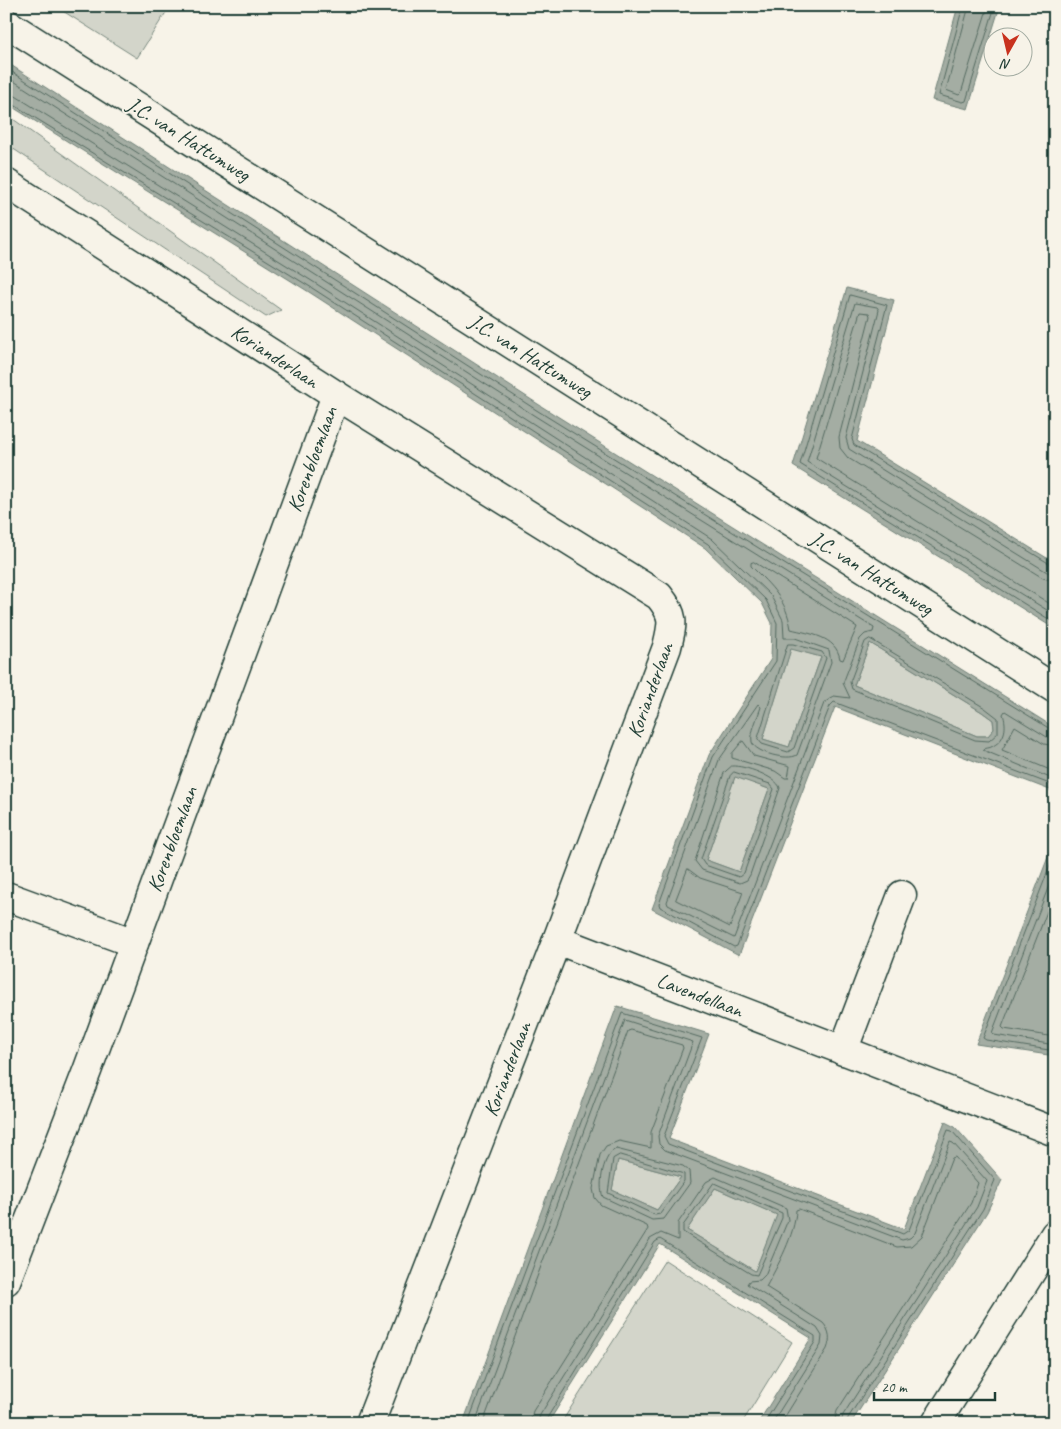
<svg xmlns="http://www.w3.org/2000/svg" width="1061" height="1429" viewBox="0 0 1061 1429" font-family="Caveat,sans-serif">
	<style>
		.green { fill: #d3d5ca; stroke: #79897f }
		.water { fill: #a4ada3; stroke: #6f8077; fill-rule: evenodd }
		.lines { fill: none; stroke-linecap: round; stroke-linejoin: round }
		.shore { stroke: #546a60; stroke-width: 1 }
		.street-casing { stroke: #1f3d34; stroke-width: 31 }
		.secondary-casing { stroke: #1f3d34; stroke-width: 31 }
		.street { stroke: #f7f3e8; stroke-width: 28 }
		.secondary { stroke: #f7f3e8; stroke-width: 28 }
		.labels { text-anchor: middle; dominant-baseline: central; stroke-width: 4; stroke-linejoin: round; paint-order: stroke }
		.street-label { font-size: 21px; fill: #1f3d34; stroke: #f7f3e8 }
	</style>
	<rect width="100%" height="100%" fill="#f7f3e8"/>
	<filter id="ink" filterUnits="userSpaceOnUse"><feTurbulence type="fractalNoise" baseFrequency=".02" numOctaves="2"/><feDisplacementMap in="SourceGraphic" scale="10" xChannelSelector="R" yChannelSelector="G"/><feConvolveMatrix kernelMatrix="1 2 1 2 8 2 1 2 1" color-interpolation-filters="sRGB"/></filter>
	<g filter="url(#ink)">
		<!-- green -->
		<g class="green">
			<path d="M55 6H170L137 58Z"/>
			<path d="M6 114 281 310 266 317 6 144Z"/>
			<path d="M870 643 982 712 993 720 994 729 988 736H977L854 685Z"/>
			<path d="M791 648 821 657 789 747 763 739Z"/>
			<path d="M735 776 769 789 739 872 706 860Z"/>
			<path d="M618 1160 681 1177 657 1210 612 1190Z"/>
			<path d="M715 1188 778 1215 755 1271 687 1230Z"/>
			<path d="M665 1260 792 1342 742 1423H561Z"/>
		</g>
		<!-- water -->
		<g class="water">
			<path d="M958 6H1000L968 109 932 100Z"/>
			<path d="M6 62 541 406 1055 728V792L835 707 739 955 652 909 709 755 771 659 772 623 762 603 705 548 309 292 6 103ZM870 643 982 712 993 720 994 729 988 736H977L854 685ZM791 649 821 657 789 747 763 739ZM735 777 769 789 739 872 706 860Z"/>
			<path d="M847 288 894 300 857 441 1055 563V629L793 466Z"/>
			<path d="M1055 839V1056L976 1044Z"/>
			<path d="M617 1006 709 1034 669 1139 904 1229 945 1122 955 1127 1002 1180 987 1212 851 1423H758L811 1338 660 1244 548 1423H463ZM618 1160 681 1177 657 1210 612 1190ZM715 1188 777 1215 755 1271 687 1230Z"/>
		</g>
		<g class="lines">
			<!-- shore -->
			<g class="shore">
				<path d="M963 6 939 95 963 102 966 101 995 6"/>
				<path d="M969 6 946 90 959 95 961 93 988 6"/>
				<path d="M6 68 538 411 1055 732"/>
				<path d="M6 76 535 416 874 628 873 632 865 634 860 639 843 683 850 698 834 696 824 703 734 938 668 905 667 902 719 760 758 704 761 707C758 717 750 732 752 742 755 753 788 761 797 755L831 662 829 650 795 638H784L783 620 771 596 712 539 315 283 14 95 6 93"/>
				<path d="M6 100 312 288 708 544 766 600 777 623 776 661 713 757 659 904 660 907 734 947 737 946 830 706 834 702 1055 786"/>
				<path d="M754 562 857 627 843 660 840 659C836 636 810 634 791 629 786 599 772 587 751 566V563Z"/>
				<path d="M1055 567 854 445 852 439 887 305 850 295 800 464 1055 623"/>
				<path d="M1055 574 1047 572 849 449 846 438 879 310 877 307 855 303 807 462 1055 615"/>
				<path d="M1055 581 1043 578 848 458 840 448 839 437 870 316 869 313 860 312 816 458 1055 607"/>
				<path d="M870 639 985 708 998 718V733L989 741 975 740 852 689 850 682 865 642Z"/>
				<path d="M788 644H793L822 652 826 658 794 748 788 752 762 744 758 739Z"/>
				<path d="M1055 739 1047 737 1005 711 1003 714C1007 726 1006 739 993 746 989 749 986 747 983 750L1055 780"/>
				<path d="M743 741 754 756 790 766 788 778H785L775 771 732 758V754Z"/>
				<path d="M1055 746 1044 744 1015 726 1002 750 1055 772"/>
				<path d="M732 766C744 765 777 777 780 788L750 875 747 880 740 883 702 870 695 861 724 773Z"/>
				<path d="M734 772 770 784 774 789 744 873 739 877 705 865 701 859 730 776Z"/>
				<path d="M1055 853 983 1038 986 1040 1055 1051"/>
				<path d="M688 869 700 878 743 892 730 927 676 900Z"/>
				<path d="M1055 870 992 1033 994 1035 1055 1045"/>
				<path d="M1055 891 1002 1027 1004 1029 1055 1037"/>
				<path d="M616 1149 683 1166 689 1171 690 1183 664 1219 652 1220 603 1197C598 1185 603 1154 616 1149Z"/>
				<path d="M620 1155 684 1174V1181L660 1214 655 1215 608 1193 613 1159Z"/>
				<path d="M714 1183 782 1213V1218L757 1275 751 1274 683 1232V1226Z"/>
				<path d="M468 1423 622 1013 702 1038 664 1136 668 1144 903 1234 909 1230 948 1130 952 1131 995 1180 983 1209 848 1418 847 1423"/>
				<path d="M475 1423 625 1020 693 1042 658 1136 659 1144 665 1150 902 1240 910 1238 915 1233 950 1142 953 1143 987 1181 977 1207 843 1415 841 1423"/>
				<path d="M483 1423 628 1031 631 1030 682 1045 683 1048 651 1132V1148L619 1141 606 1146 600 1155 593 1189 595 1198 601 1205 647 1226 648 1229 533 1411 530 1423"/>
				<path d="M538 1423 540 1415 650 1239 661 1233 678 1240V1223L706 1182 715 1177 786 1208 788 1220 765 1275 760 1280 749 1281 747 1284 817 1328 822 1336 821 1345 772 1423"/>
				<path d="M544 1423 655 1242 660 1239 815 1336V1342L764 1423"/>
				<path d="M781 1423 827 1349C831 1339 830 1331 823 1323L766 1287C778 1265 795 1235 796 1210L799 1209 897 1247 911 1246 922 1236 952 1158 955 1157 978 1183 971 1203 837 1411 834 1423"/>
			</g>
			<defs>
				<g id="street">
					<path d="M6 183 336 395 659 596C675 616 673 622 667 647L557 940 370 1423"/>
					<path d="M6 896 134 943"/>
					<path d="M557 940 1055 1132"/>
					<path d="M843 1051 902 895"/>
					<path d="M6 1281 87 1071 336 395"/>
					<path d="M936 1423 1055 1234"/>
				</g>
				<path id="secondary" d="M6 23 1055 689"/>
			</defs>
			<!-- street casing -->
			<use href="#street" class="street-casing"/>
			<!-- secondary casing -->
			<use href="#secondary" class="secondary-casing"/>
			<!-- street -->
			<use href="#street" class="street"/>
			<!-- secondary -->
			<use href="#secondary" class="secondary"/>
		</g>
	</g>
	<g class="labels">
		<!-- street labels -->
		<g class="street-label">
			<text transform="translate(189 139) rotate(32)">J.C. van Hattumweg</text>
			<text transform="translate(275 356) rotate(33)">Korianderlaan</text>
			<text transform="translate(531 356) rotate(32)">J.C. van Hattumweg</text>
			<text transform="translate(312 459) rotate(-70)">Korenbloemlaan</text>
			<text transform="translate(872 573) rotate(32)">J.C. van Hattumweg</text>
			<text transform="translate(650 690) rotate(-70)">Korianderlaan</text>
			<text transform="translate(172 839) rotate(-70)">Korenbloemlaan</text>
			<text transform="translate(700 995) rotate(21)">Lavendellaan</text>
			<text transform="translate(507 1069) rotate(-69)">Korianderlaan</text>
		</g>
	</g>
	<!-- margin -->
	<rect width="1061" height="1429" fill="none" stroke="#f7f3e8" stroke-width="25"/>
	<rect x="12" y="12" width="1036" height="1404" fill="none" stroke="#1f3d34" stroke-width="2" filter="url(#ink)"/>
	<!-- north arrow -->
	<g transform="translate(1008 52) rotate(188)"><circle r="24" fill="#f7f3e8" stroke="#a1aaa0"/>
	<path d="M0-4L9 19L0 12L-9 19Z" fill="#c8321e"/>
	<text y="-8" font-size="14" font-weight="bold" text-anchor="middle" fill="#1f3d34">N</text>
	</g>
	<!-- scale -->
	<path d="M874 1392v8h121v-8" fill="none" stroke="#1f3d34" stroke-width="2.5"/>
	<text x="881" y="1392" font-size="15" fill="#1f3d34" stroke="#f7f3e8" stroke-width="4" paint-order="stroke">20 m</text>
</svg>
